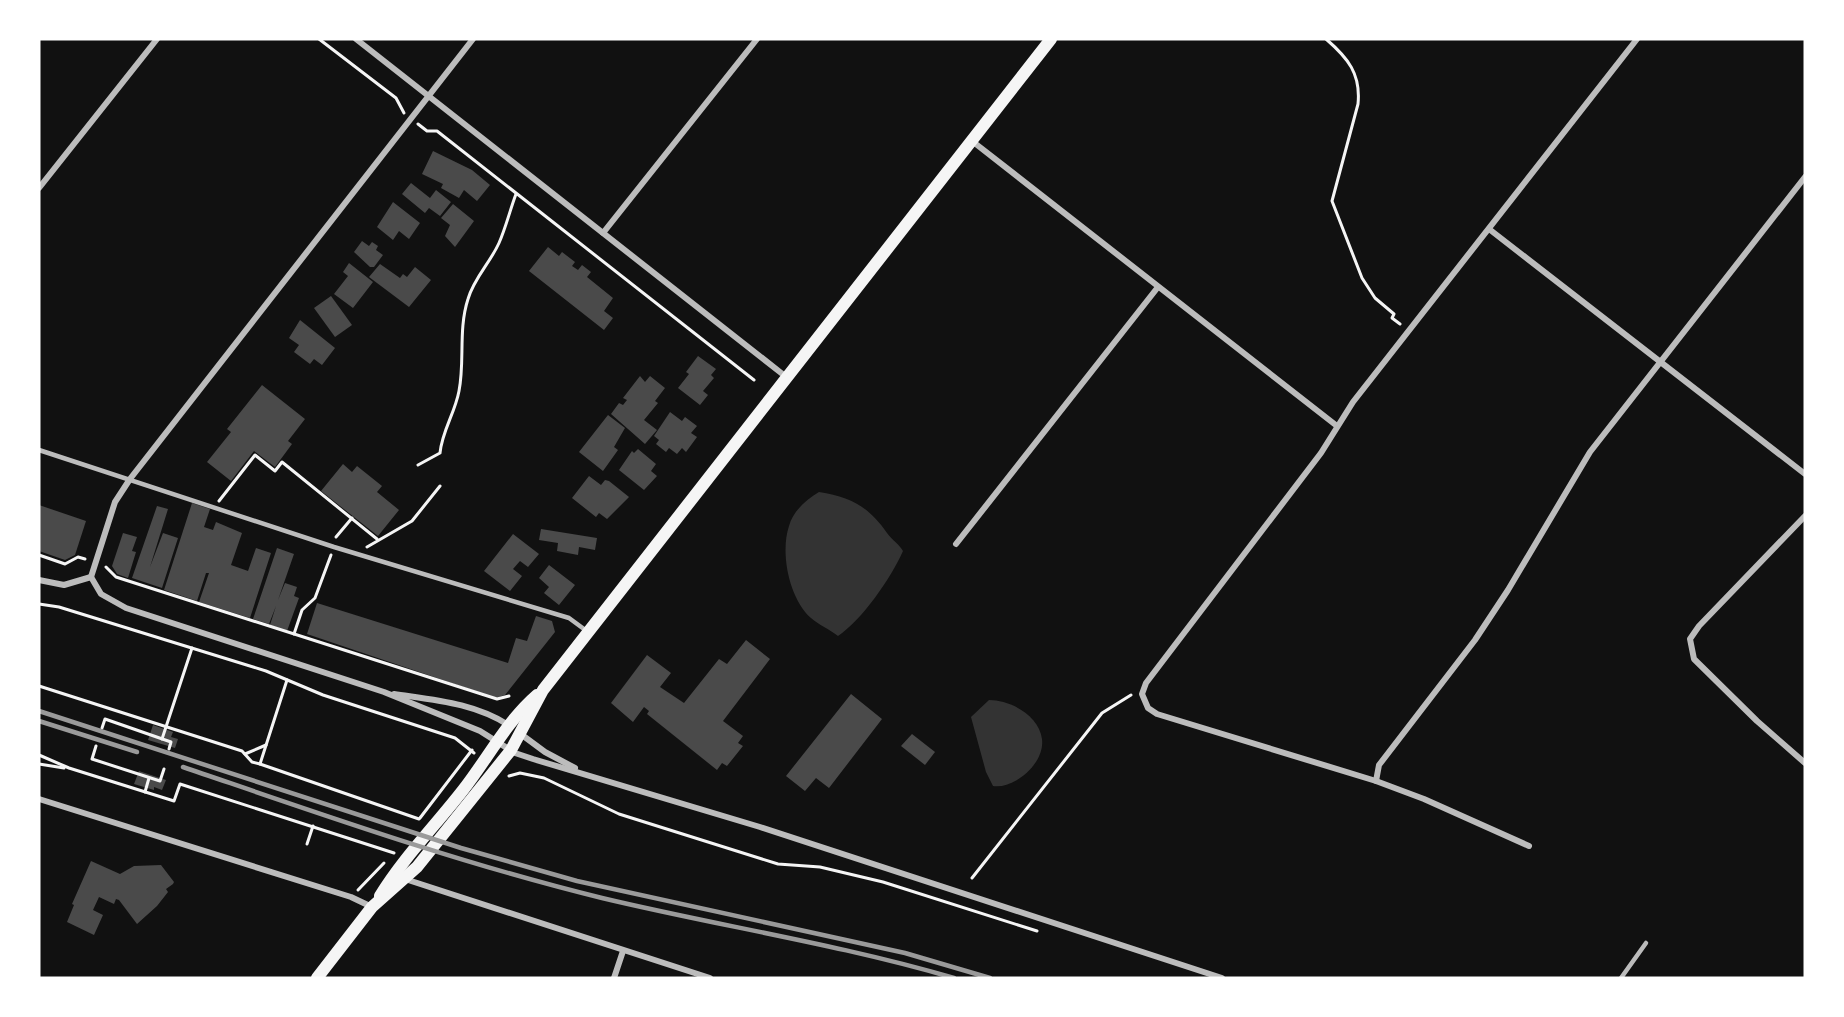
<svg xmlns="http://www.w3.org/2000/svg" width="1844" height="1017" viewBox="0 0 1844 1017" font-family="'Nunito Sans',sans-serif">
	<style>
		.water { fill: #333 }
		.building { fill: #4a4a4a }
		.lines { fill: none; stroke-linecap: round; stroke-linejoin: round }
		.path { stroke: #f5f5f5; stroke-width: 3 }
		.service { stroke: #bcbcbc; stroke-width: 4.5 }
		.minor { stroke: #bcbcbc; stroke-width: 6 }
		.secondary { stroke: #f5f5f5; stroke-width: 12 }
		.rail { stroke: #9a9a9a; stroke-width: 4.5 }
	</style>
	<rect width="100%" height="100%" fill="#111"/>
	<!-- water -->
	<g class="water">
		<path d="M819 492C851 497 869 507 887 533 892 540 899 544 903 551 891 578 862 620 838 636 829 629 819 625 811 618 789 598 780 553 789 526 793 511 806 500 819 492Z"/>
		<path d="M989 700C1010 700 1039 715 1042 739 1045 763 1015 789 993 786L986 772 971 717Z"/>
	</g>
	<!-- building -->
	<g class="building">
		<path d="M433 151 472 170 490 185 477 201 464 190 459 198 441 188 443 184 422 174Z"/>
		<path d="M411 183 430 198 436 190 451 202 440 216 429 208 425 213 402 194Z"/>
		<path d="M393 202 420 223 409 239 399 231 393 240 377 227Z"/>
		<path d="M453 204 474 221 455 247 445 236 450 225 441 218Z"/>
		<path d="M362 241 369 246 372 242 378 246 376 250 383 255 374 267H370L354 252Z"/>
		<path d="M548 247 559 256 562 252 575 262 572 266 578 270 582 265 591 272 587 277 613 298 604 311 613 318 604 330 529 271Z"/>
		<path d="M349 263 373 282 353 308 334 294 348 276 343 272Z"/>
		<path d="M380 264 400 278 403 274 407 277 415 267 431 280 409 307 369 277Z"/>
		<path d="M331 296 352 325 335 337 314 308Z"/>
		<path d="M300 320 335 348 322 365 314 359 310 364 294 352 299 345 289 338Z"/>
		<path d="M698 356 716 369 711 375 714 378 703 391 708 395 700 405 678 388 689 374 686 372Z"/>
		<path d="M640 376 645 382 650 376 665 388 655 401 658 403 644 420 657 430 645 444 611 414 619 403 623 405 627 400 623 398Z"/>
		<path d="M262 385 305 419 288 441 292 444 275 467 254 451 231 481 207 462 231 432 227 429Z"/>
		<path d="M670 412 682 421 685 417 697 426 691 433 697 437 686 452 682 448 677 454 669 448 666 452 656 444 659 440 654 436Z"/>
		<path d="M608 415 625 428 614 447 618 450 603 471 579 452Z"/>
		<path d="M638 449 656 464 651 471 657 476 644 490 619 470 632 451 634 453Z"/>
		<path d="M343 464 352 472 357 466 382 486 377 492 399 510 378 536 321 491Z"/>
		<path d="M589 476 601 485 605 480 609 481 629 497 607 519 599 513 596 517 572 498Z"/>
		<path d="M192 503 210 509 204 527 213 530 216 522 242 533 231 565 248 571 256 548 271 553 250 618 199 602 209 573H206L197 601 164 590Z"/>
		<path d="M39 505 86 521 75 555 65 560 39 551Z"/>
		<path d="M157 506 168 509 150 567 163 533 178 538 162 588 132 578Z"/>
		<path d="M541 529 597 538 595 550 579 547 578 555 557 551 558 543 539 540Z"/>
		<path d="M123 533 137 537 132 551 136 552 128 578 117 574 112 566Z"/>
		<path d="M513 534 539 554 528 567 520 561 513 569 522 576 510 591 484 571Z"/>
		<path d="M277 548 294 554 278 600 285 583 297 587 294 596 299 598 287 631 270 625 276 606 269 624 253 619Z"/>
		<path d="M549 565 575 585 559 605 544 593 549 587 539 578Z"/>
		<path d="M317 603 508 663 516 638 527 641 536 616 552 621 555 632 505 695 496 698 307 634Z"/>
		<path d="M746 640 770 659 723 721 743 736 738 743 743 746 727 766 722 763 717 770 647 714 649 711 644 707 633 722 611 703 647 655 671 673 660 687 684 703 719 659 727 664Z"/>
		<path d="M851 694 882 719 829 788 816 778 805 791 786 776Z"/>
		<path d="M153 725 173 732 171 737 178 739 175 748 148 740Z"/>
		<path d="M912 734 935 752 925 765 901 746Z"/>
		<path d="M139 771 166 780 162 790 154 787V790L134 784Z"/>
		<path d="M91 861 120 874 134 866 161 865 174 882 173 884 166 889 168 892 157 906 137 924 119 900 116 899 114 904 99 897 93 910 103 915 94 935 67 922 74 905 72 904Z"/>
	</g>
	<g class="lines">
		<!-- path -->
		<g class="path">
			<path d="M319 39 396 98 404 113"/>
			<path d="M1326 39C1348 58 1361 74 1358 104L1332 201 1362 278 1375 298 1394 314 1392 318 1400 324"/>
			<path d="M418 124 427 131H437L754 380"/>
			<path d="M418 465 440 453C442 431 455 413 459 391 465 361 458 330 468 299 474 278 490 263 499 243 506 227 510 210 516 194"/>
			<path d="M219 501 255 455 275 471 282 462 377 539"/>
			<path d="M336 537 352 518"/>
			<path d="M367 547 412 521 440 486"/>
			<path d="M39 555 65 564 78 557 85 559"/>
			<path d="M106 567 116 577 497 699 509 696"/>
			<path d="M39 604 59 607 266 671 323 695 455 738 474 753"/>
			<path d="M294 634 302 610 315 598 331 555"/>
			<path d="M39 686 242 751 252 762 260 764 287 680"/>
			<path d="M102 728 105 719 171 742 169 749"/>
			<path d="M162 739 192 648"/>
			<path d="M96 746 92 759 160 781 164 769"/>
			<path d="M245 754 266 745"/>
			<path d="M39 755 69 768 174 801 180 784 394 853"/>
			<path d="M39 764 64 768"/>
			<path d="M260 764 419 819"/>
			<path d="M509 776 520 773 544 778 619 814 778 864 820 867 883 882 1037 931"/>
			<path d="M145 792 149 778"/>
			<path d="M420 818 472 750"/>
			<path d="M307 844 313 826"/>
			<path d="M972 878 1102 713 1131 695"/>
			<path d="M358 890 384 863"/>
		</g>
		<!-- service -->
		<g class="service">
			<path d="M39 450 334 547 569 618 588 632"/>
			<path d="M1621 978 1646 943"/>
		</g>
		<!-- minor -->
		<g class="minor">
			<path d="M356 39 785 376"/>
			<path d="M972 141 1337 426"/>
			<path d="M39 188 157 39"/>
			<path d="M1489 229 1805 474"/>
			<path d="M603 233 757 39"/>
			<path d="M1805 516 1699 626 1690 639 1694 659 1757 721 1805 763"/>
			<path d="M956 544 1158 287"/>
			<path d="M91 577 101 594 126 608 384 692 480 731 515 753 533 759 760 827 1222 978"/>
			<path d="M91 577 115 502 130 479 473 39"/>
			<path d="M39 580 64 585 91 577"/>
			<path d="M394 694C434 700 475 703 510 726"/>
			<path d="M518 732 545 752 575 768"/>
			<path d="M1376 781 1379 765 1475 640 1508 590 1590 452 1805 177"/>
			<path d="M39 799 351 897 372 907"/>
			<path d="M1529 846 1424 799 1376 781 1157 714 1148 708 1142 694 1146 683 1321 453 1353 402 1637 39"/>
			<path d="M405 879 710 978"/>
			<path d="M614 978 623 951"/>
		</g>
		<!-- secondary -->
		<g class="secondary">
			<path d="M380 896C404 857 435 826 463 790 488 758 506 722 537 695"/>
			<path d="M317 978 372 907 417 867 511 750 543 690 1051 39"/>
		</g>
		<!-- rail -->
		<g class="rail">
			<path d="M39 711 461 848 577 881 905 953 990 978"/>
			<path d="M39 721 137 752"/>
			<path d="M183 767C321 814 459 863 602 898 719 926 838 944 954 978"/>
		</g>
	</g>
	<!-- border -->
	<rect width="1844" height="1017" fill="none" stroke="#ffffff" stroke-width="81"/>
</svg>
